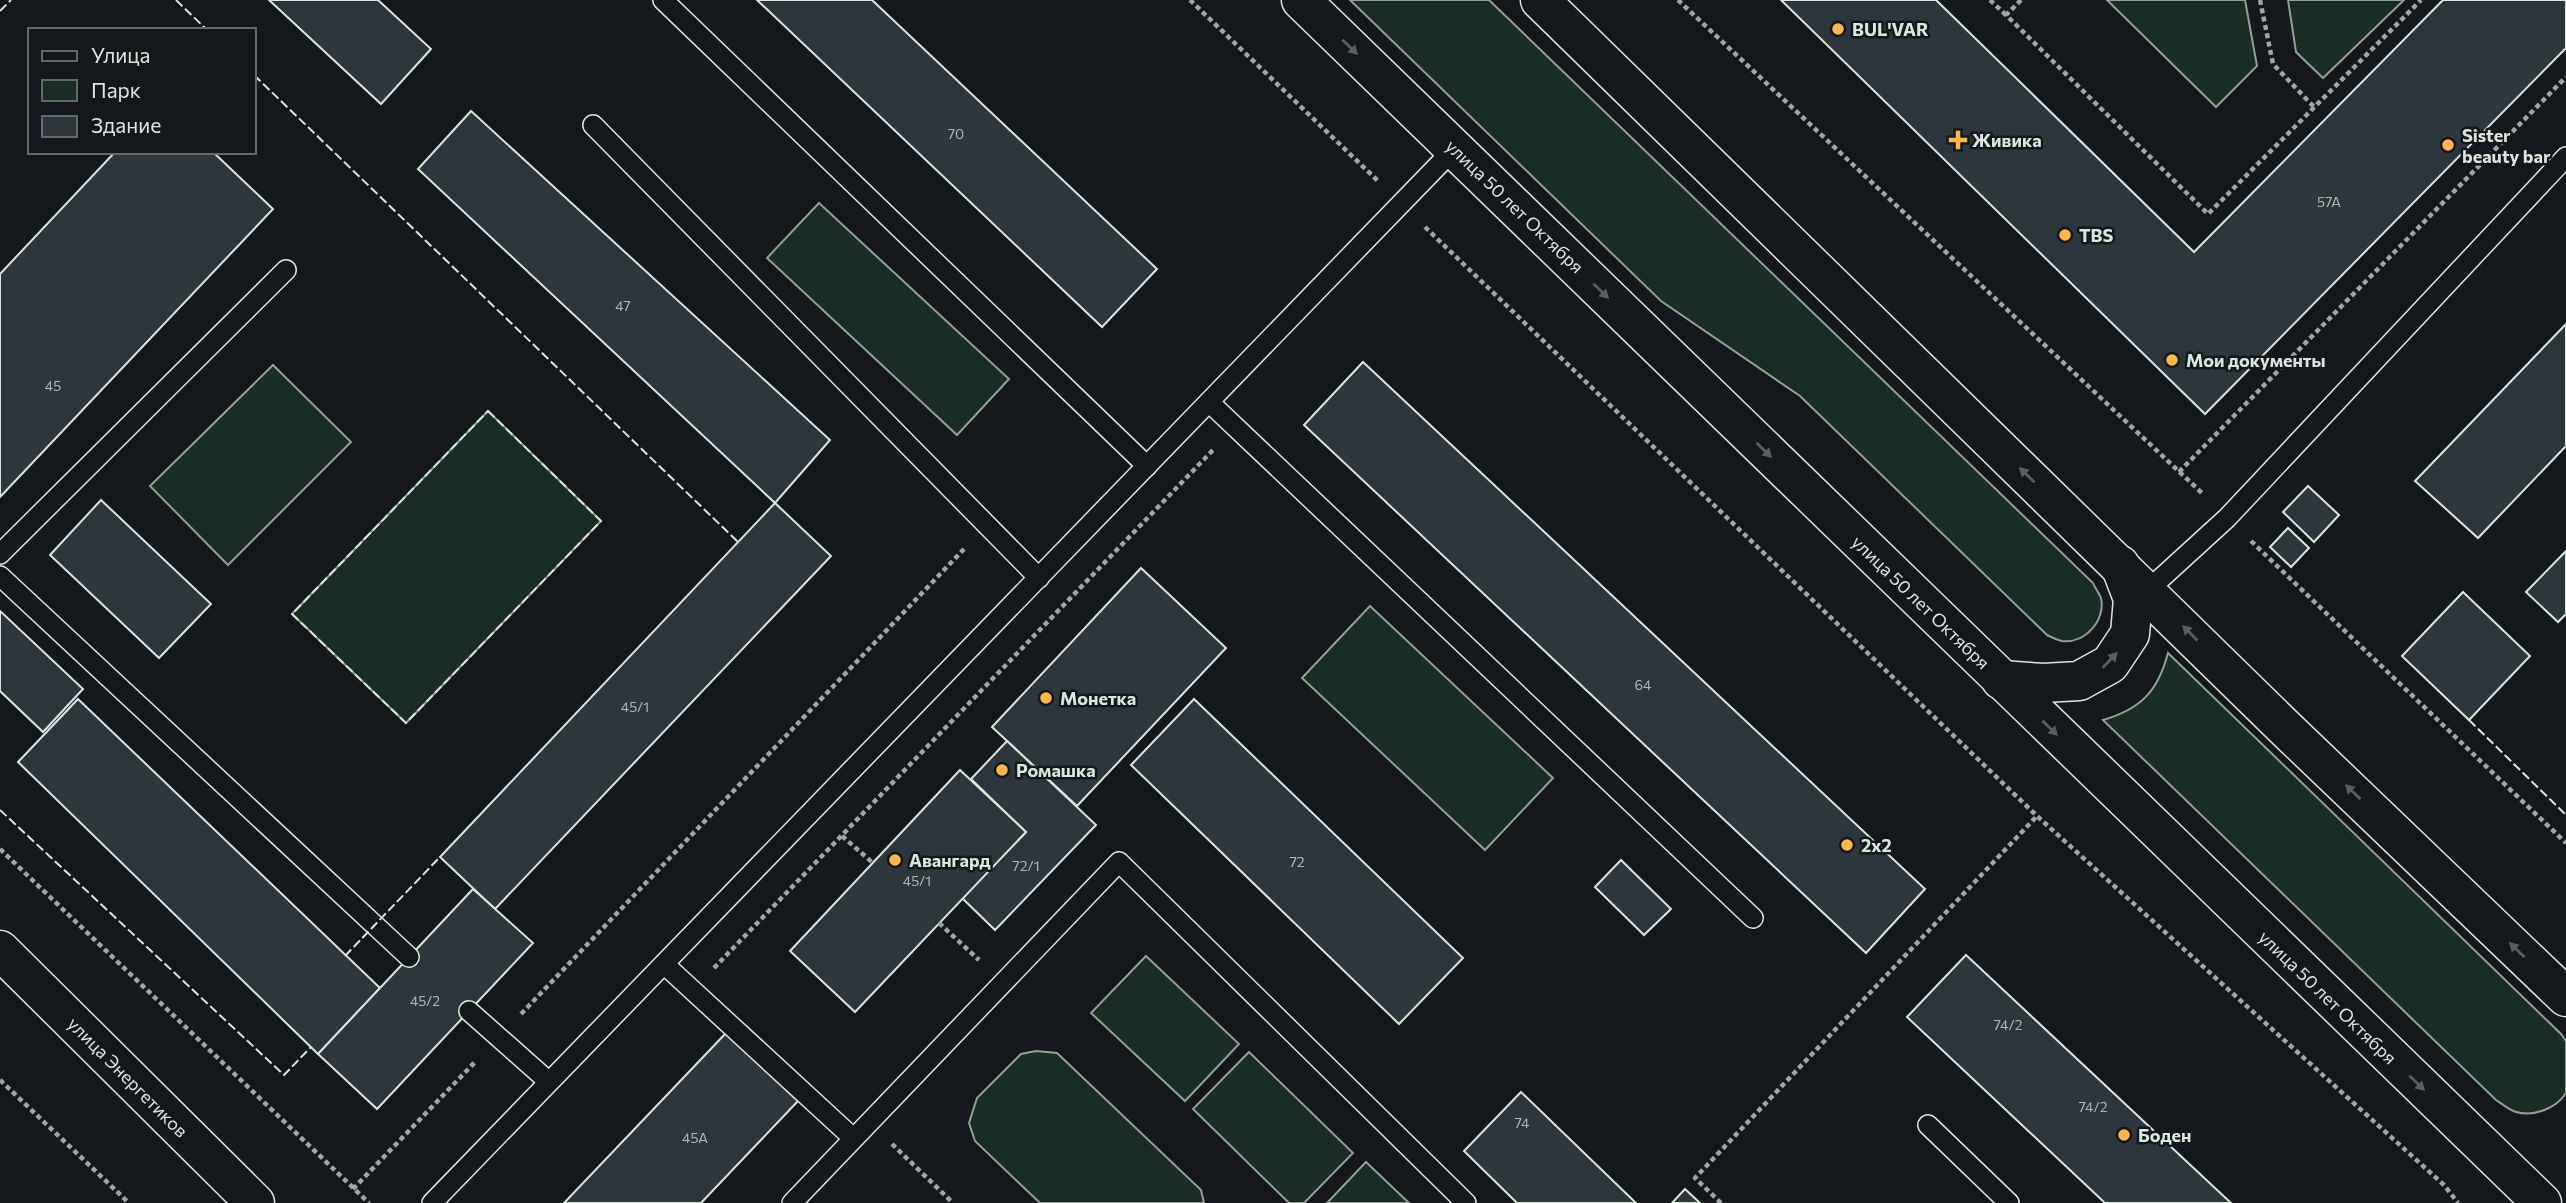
<svg xmlns="http://www.w3.org/2000/svg" width="2566" height="1203" viewBox="0 0 2566 1203" font-family="Commissioner,sans-serif">
	<style>
		.green { fill: #1a2d24; stroke: #939e99; stroke-width: 2 }
		.building { fill: #2c363c; stroke: #d8e6dc; stroke-width: 2 }
		.lines { fill: none; stroke-linecap: round; stroke-linejoin: round }
		.lane-casing { stroke: #d8e6dc; stroke-width: 22 }
		.secondary-casing { stroke: #d8e6dc; stroke-width: 41 }
		.path { stroke: #9da8a2; stroke-width: 4.5; stroke-dasharray: 5 3.5; stroke-linecap: butt }
		.lane { stroke: #14181c; stroke-width: 19 }
		.secondary { stroke: #14181c; stroke-width: 38 }
		.fence { stroke: #d8e6dc; stroke-width: 2; stroke-dasharray: 9 3.5; stroke-linecap: butt }
		.oneway { fill: #59605f }
		.poi-dot { fill: #ffb74d; stroke: #14181c; stroke-width: 2.5 }
		.labels { text-anchor: middle; dominant-baseline: central; stroke-width: 5; stroke-linejoin: round; paint-order: stroke }
		.number-label { font-size: 14px; fill: #adbab4 }
		.poi-label { font-size: 18px; font-weight: bold; fill: #d8e6dc; stroke: #14181c; text-anchor: start }
		.street-label { font-size: 18px; fill: #d8e6dc; stroke: #14181c }
	</style>
	<rect width="100%" height="100%" fill="#14181c"/>
	<!-- green -->
	<g class="green">
		<path d="M1350 0H1489L2093 583C2095 588 2099 593 2101 598 2106 620 2085 644 2062 641 2057 640 2051 637 2047 635L1800 396 1661 301Z"/>
		<path d="M2107 0H2245L2257 66 2216 107Z"/>
		<path d="M2288 0H2404L2323 78 2296 52Z"/>
		<path d="M819 203 1009 379 957 435 767 258Z"/>
		<path d="M273 365 351 442 228 565 150 486Z"/>
		<path d="M488 411 601 521 406 723 292 614Z"/>
		<path d="M1370 606 1553 778 1485 850 1302 678Z"/>
		<path d="M2168 653 2561 1034 2566 1041V1093C2557 1108 2534 1117 2516 1112 2509 1110 2502 1104 2496 1100L2103 720C2141 709 2158 691 2168 653Z"/>
		<path d="M1146 956 1239 1044 1185 1101 1091 1013Z"/>
		<path d="M1036 1051 1057 1053 1201 1190 1204 1203H1040L975 1141 969 1123 977 1098 1021 1054Z"/>
		<path d="M1249 1052 1353 1153 1304 1203H1289L1193 1109Z"/>
		<path d="M1366 1162 1409 1203H1327Z"/>
	</g>
	<!-- building -->
	<g class="building">
		<path d="M269 0H378L431 49 381 104Z"/>
		<path d="M757 0H872L1157 269 1102 327Z"/>
		<path d="M1781 0H1936L2194 252 2443 0H2566V48L2205 414Z"/>
		<path d="M471 111 830 440 775 503 418 169Z"/>
		<path d="M115 152H213L273 209 0 497V274Z"/>
		<path d="M2566 324V446L2478 538 2415 481Z"/>
		<path d="M1363 362 1925 889 1866 953 1304 425Z"/>
		<path d="M2308 486 2339 515 2314 542 2283 512Z"/>
		<path d="M101 500 211 604 159 658 50 555Z"/>
		<path d="M775 503 831 556 495 909 440 857Z"/>
		<path d="M2288 528 2309 548 2291 567 2270 547Z"/>
		<path d="M2566 551V614L2558 622 2526 592Z"/>
		<path d="M1141 568 1226 648 1077 806 992 727Z"/>
		<path d="M2463 592 2530 656 2469 720 2402 656Z"/>
		<path d="M0 611 83 689 43 732 0 691Z"/>
		<path d="M78 699 380 988 318 1054 18 762Z"/>
		<path d="M1194 699 1463 958 1399 1024 1131 765Z"/>
		<path d="M1007 741 1096 825 995 930 962 898 1026 832 971 779Z"/>
		<path d="M960 770 1026 832 855 1012 790 951Z"/>
		<path d="M1621 860 1671 909 1644 935 1595 887Z"/>
		<path d="M473 889 533 943 377 1109 318 1054Z"/>
		<path d="M1966 955 2231 1203H2105L1907 1017Z"/>
		<path d="M726 1033 798 1101 701 1203H564Z"/>
		<path d="M1521 1092 1636 1203H1517L1464 1151Z"/>
		<path d="M1685 1189 1700 1203H1672Z"/>
	</g>
	<g class="lines">
		<defs>
			<g id="lane">
				<path d="M663 0 1147 466"/>
				<path d="M593 125 1039 578"/>
				<path d="M1209 402 1753 918"/>
				<path d="M0 554 286 270"/>
				<path d="M0 576 409 957"/>
				<path d="M2147 591 2227 518 2566 157"/>
				<path d="M664 964 853 1138"/>
				<path d="M469 1011 548 1081"/>
				<path d="M1928 1125 2009 1203"/>
				<path d="M432 1203 1455 148"/>
				<path d="M792 1203 1119 862 1466 1203"/>
			</g>
			<g id="secondary">
				<path d="M1301 0 2542 1203"/>
				<path d="M1540 0 2284 727 2566 997"/>
				<path d="M2001 680 2043 683 2079 681 2110 664 2130 634 2133 599 2120 565"/>
				<path d="M0 950 255 1203"/>
			</g>
		</defs>
		<!-- lane casing -->
		<use href="#lane" class="lane-casing"/>
		<!-- secondary casing -->
		<use href="#secondary" class="secondary-casing"/>
		<!-- path -->
		<g class="path">
			<path d="M1190 0 1379 182"/>
			<path d="M1678 0 2204 495"/>
			<path d="M1990 0 2006 15"/>
			<path d="M2021 0 2006 15 2208 214 2421 0"/>
			<path d="M2260 0 2273 64 2314 107"/>
			<path d="M1425 227 2037 816 2444 1185 2458 1203"/>
			<path d="M2179 472 2566 77"/>
			<path d="M2251 541 2566 843"/>
			<path d="M842 836 873 863"/>
			<path d="M0 849 369 1203"/>
			<path d="M939 923 979 960"/>
			<path d="M714 968 1213 450"/>
			<path d="M521 1014 964 549"/>
			<path d="M0 1080 129 1203"/>
			<path d="M892 1144 953 1203"/>
			<path d="M353 1189 476 1061"/>
			<path d="M1721 1203 1695 1178 2037 816"/>
		</g>
		<!-- lane -->
		<use href="#lane" class="lane"/>
		<!-- secondary -->
		<use href="#secondary" class="secondary"/>
		<!-- fence -->
		<g class="fence">
			<path d="M176 0 207 30"/>
			<path d="M0 11 11 0"/>
			<path d="M254 75 738 542"/>
			<path d="M488 411 601 521 406 723 292 614Z"/>
			<path d="M2469 720 2566 815"/>
			<path d="M0 810 284 1075 311 1047"/>
			<path d="M345 956 440 857"/>
		</g>
	</g>
	<!-- one-way arrows -->
	<defs><path id="oneway-solid" d="M-6-.8H1V-3.2L6.5 0L1 3.2V.8H-6Z" transform="scale(1.75)"/></defs>
	<g class="oneway">
		<use href="#oneway-solid" transform="translate(1350 47) rotate(44)"/>
		<use href="#oneway-solid" transform="translate(1601 291) rotate(44)"/>
		<use href="#oneway-solid" transform="translate(1764 450) rotate(44)"/>
		<use href="#oneway-solid" transform="translate(2027 475) rotate(-136)"/>
		<use href="#oneway-solid" transform="translate(2190 633) rotate(-135)"/>
		<use href="#oneway-solid" transform="translate(2110 660) rotate(-47)"/>
		<use href="#oneway-solid" transform="translate(2050 728) rotate(44)"/>
		<use href="#oneway-solid" transform="translate(2353 792) rotate(-136)"/>
		<use href="#oneway-solid" transform="translate(2517 950) rotate(-136)"/>
		<use href="#oneway-solid" transform="translate(2417 1083) rotate(44)"/>
	</g>
	<!-- markers -->
	<g class="poi-dot">
		<circle cx="1838" cy="29" r="7"/>
		<path d="M1954.5 129.5h7v7h7v7h-7v7h-7v-7h-7v-7h7z"/>
		<circle cx="2448" cy="145" r="7"/>
		<circle cx="2065" cy="235" r="7"/>
		<circle cx="2172" cy="360" r="7"/>
		<circle cx="1046" cy="698" r="7"/>
		<circle cx="1002" cy="770" r="7"/>
		<circle cx="1847" cy="845" r="7"/>
		<circle cx="895" cy="860" r="7"/>
		<circle cx="2124" cy="1135" r="7"/>
	</g>
	<g class="labels">
		<!-- number labels -->
		<g class="number-label">
			<text x="956" y="133">70</text>
			<text x="2329" y="201">57А</text>
			<text x="623" y="305">47</text>
			<text x="53" y="385">45</text>
			<text x="1643" y="684">64</text>
			<text x="635" y="706">45/1</text>
			<text x="1297" y="861">72</text>
			<text x="1026" y="865">72/1</text>
			<text x="917" y="880">45/1</text>
			<text x="425" y="1000">45/2</text>
			<text x="2008" y="1024">74/2</text>
			<text x="2093" y="1106">74/2</text>
			<text x="1522" y="1122">74</text>
			<text x="695" y="1137">45А</text>
		</g>
		<!-- poi labels -->
		<g class="poi-label">
			<text x="1852" y="29">BUL'VAR</text>
			<text x="2462" y="135">Sister<tspan x="2462" dy="21">beauty bar</tspan></text>
			<text x="1972" y="140">Живика</text>
			<text x="2079" y="235">TBS</text>
			<text x="2186" y="360">Мои документы</text>
			<text x="1060" y="698">Монетка</text>
			<text x="1016" y="770">Ромашка</text>
			<text x="1861" y="845">2х2</text>
			<text x="909" y="860">Авангард</text>
			<text x="2138" y="1135">Боден</text>
		</g>
		<!-- street labels -->
		<g class="street-label">
			<text transform="translate(1515 206) rotate(44)">улица 50 лет Октября</text>
			<text transform="translate(1921 602) rotate(44)">улица 50 лет Октября</text>
			<text transform="translate(2328 997) rotate(44)">улица 50 лет Октября</text>
			<text transform="translate(128 1077) rotate(45)">улица Энергетиков</text>
		</g>
	</g>
	<!-- legend -->
	<rect x="28" y="28" width="228" height="126" fill="#14181c" stroke="#626a69" stroke-width="2"/>
	<rect x="42" y="51" width="35" height="10" fill="#14181c" stroke="#626a69" stroke-width="2"/>
	<text x="91" y="63" font-size="21" fill="#d8e6dc">Улица</text>
	<rect x="42" y="80" width="35" height="21" fill="#1a2d24" stroke="#626a69" stroke-width="2"/>
	<text x="91" y="98" font-size="21" fill="#d8e6dc">Парк</text>
	<rect x="42" y="116" width="35" height="21" fill="#2c363c" stroke="#626a69" stroke-width="2"/>
	<text x="91" y="133" font-size="21" fill="#d8e6dc">Здание</text>
</svg>
